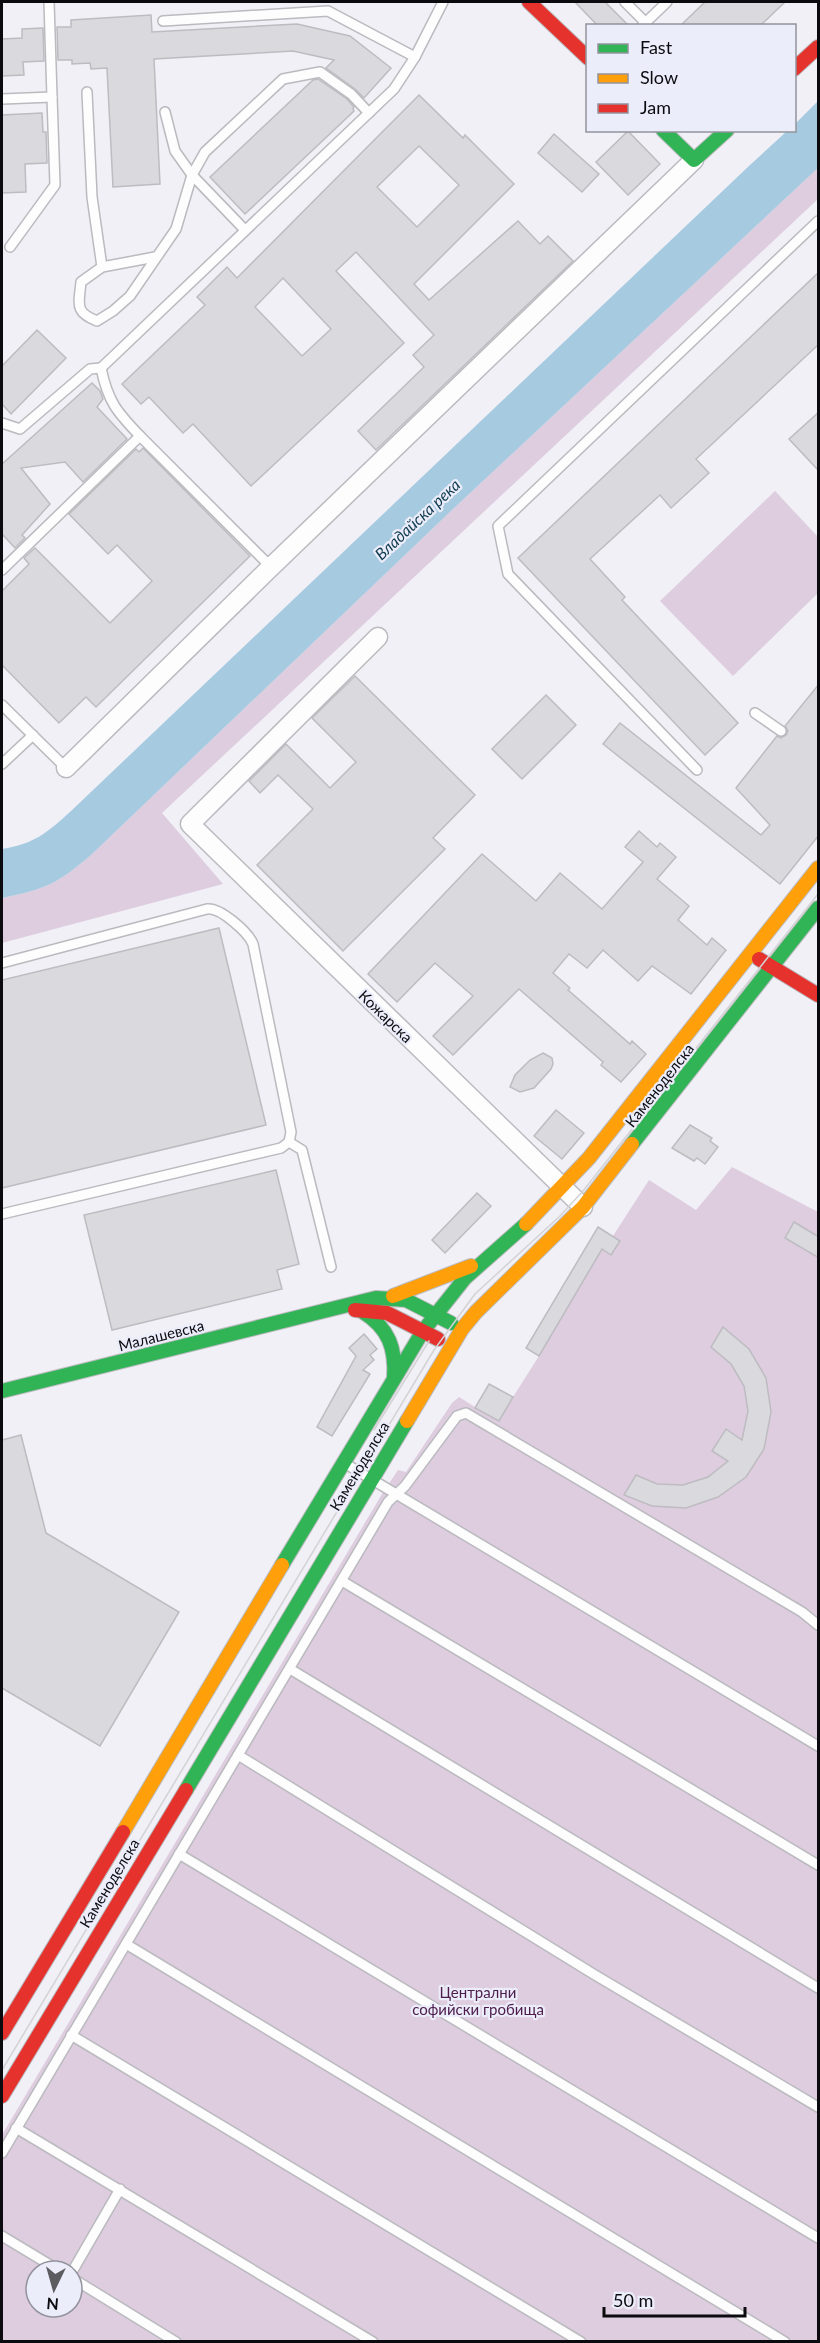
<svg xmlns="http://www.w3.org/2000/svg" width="820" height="2343" viewBox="0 0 820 2343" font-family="Lato,sans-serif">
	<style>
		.green { fill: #deccdf; fill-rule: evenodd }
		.water { fill: #a6cae0 }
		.building { fill: #dad9de; stroke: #bdbcc1; stroke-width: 1.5; fill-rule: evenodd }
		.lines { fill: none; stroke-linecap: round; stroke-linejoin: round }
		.lane-casing { stroke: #bababf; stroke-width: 12 }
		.street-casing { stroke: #bababf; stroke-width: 21 }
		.fast-casing { stroke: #bababf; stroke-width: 16 }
		.slow-casing { stroke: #bababf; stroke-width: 16 }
		.jam-casing { stroke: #bababf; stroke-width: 16 }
		.lane { stroke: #fdfdfe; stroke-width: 9 }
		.street { stroke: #fdfdfe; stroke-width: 18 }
		.fast { stroke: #30b455; stroke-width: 14 }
		.slow { stroke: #ff9f0a; stroke-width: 14 }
		.jam { stroke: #e5322d; stroke-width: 14 }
		.tram { stroke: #d3d3d5; stroke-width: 1.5 }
		.labels { text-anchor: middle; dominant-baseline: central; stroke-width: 4.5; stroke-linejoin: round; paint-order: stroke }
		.street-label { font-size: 15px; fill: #0b0b0f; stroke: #ecedfa }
		.park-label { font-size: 15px; fill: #4d1c4b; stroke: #ecedfa }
		.water-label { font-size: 16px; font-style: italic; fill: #0f3b50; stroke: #ecedfa }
	</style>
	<rect width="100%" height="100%" fill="#f0f0f6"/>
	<!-- green -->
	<g class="green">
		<path d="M818 168V199L162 813 223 884 2 943V898C46 889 57 884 91 855L452 510Z"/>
		<path d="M775 491 818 537V593L733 676 660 601Z"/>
		<path d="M732 1167 818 1212V2341L2 2342V2135L382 1494 398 1470 406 1472 452 1403 459 1397 475 1407 489 1384 513 1397 539 1356 526 1348 598 1227 613 1236 649 1180 696 1210ZM36 2271H72V2307H36Z"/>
	</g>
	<!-- water -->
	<path class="water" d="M818 101V168L452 510 91 855C57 884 46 889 2 898V849C34 844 47 833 71 811L750 165 787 131 794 130 795 124Z"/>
	<!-- building -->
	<g class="building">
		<path d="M575 2H605L629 26H598Z"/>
		<path d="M705 2H785L760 26H680Z"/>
		<path d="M151 15 152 32 297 24 350 36 391 68 364 98 355 89 326 68 334 60 293 51 154 59 160 184 113 187 107 68 91 69 90 63 72 64V60H58L57 27H71V20Z"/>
		<path d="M43 28 44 61 23 62 24 75 2 76V39L22 38V29Z"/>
		<path d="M318 79 347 99 354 107 353 109 354 111 245 214 210 177 313 80Z"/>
		<path d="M419 95 463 138 465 135 514 184 414 284 429 300 518 221 540 244 548 236 573 261 376 450 358 431 424 367 413 355 434 335 356 252 336 271 404 343 251 486 193 424 183 433 149 397 141 404 122 384 205 305 197 297 227 267 237 278ZM419 146 459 185 417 227 377 187ZM283 278 331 329 302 356 255 307Z"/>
		<path d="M42 113 43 132H46L47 163 25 164 26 192 2 193V115Z"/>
		<path d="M628 131 660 164 628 195 596 162Z"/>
		<path d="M554 134 599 174 582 192 538 153Z"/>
		<path d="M819 272V344L696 459 709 473 671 508 660 495 590 559 625 597 622 600 738 723 705 755 518 558Z"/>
		<path d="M37 330 66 358 11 414 2 404V366Z"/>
		<path d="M92 383 100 391 103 399 97 407 127 439 83 482 65 462 21 468 50 504 22 535 25 538 15 548 2 534V464Z"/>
		<path d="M819 412V471L789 439Z"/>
		<path d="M143 448 250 556 96 707 86 697 59 723 2 665V591L29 564 24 558 35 548 110 623 152 581 117 545 108 554 69 514 136 449 139 452Z"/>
		<path d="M355 676 475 795 433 838 445 849 343 951 257 865 313 809 278 775 260 793 249 781 286 744 330 788 356 762 312 718Z"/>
		<path d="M819 684V835L780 884 603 744 620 723 761 835 770 825 736 788 777 736 781 738 786 735 788 731 785 726Z"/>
		<path d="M546 695 576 725 522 779 492 749Z"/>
		<path d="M639 831 657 847 660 843 676 857 657 879 689 906 678 920 707 945 712 938 726 950 691 994 652 966 638 981 603 950 587 968 569 954 553 973 570 988 568 990 630 1044 632 1041 646 1054 621 1082 601 1065 603 1062 519 989 453 1055 433 1036 473 996 435 963 397 1002 368 974 482 854 536 901 560 873 602 909 643 862 625 847Z"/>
		<path d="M219 928 266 1125 2 1188V980Z"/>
		<path d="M543 1053 552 1058 553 1064 551 1069 534 1088 520 1092 510 1087 515 1075 530 1060Z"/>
		<path d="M556 1110 584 1133 562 1159 534 1136Z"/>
		<path d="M690 1125 712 1138 710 1141 718 1147 705 1164 697 1158 694 1161 672 1148Z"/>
		<path d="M276 1170 299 1264 277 1270 282 1289 112 1330 84 1215Z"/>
		<path d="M477 1193 491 1206 445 1253 432 1240Z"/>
		<path d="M794 1222 819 1237V1258L785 1238Z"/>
		<path d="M598 1227 620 1241 611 1255 602 1249 539 1356 526 1348Z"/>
		<path d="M723 1327 749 1349 766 1378 771 1412 764 1449 746 1477 718 1497 686 1508 652 1506 624 1495 636 1475 657 1484 683 1485 708 1477 728 1461 712 1451 726 1429 742 1440 748 1411 744 1386 731 1364 711 1347Z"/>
		<path d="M364 1334 377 1349 370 1355 374 1360 363 1370 370 1374 332 1436 317 1427 356 1356 349 1348Z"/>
		<path d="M489 1384 513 1397 499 1421 475 1408Z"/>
		<path d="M21 1435 46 1533 179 1612 100 1746 2 1688V1440Z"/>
	</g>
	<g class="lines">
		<defs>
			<g id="lane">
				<path d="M625 2 645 22"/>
				<path d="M163 21 328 11 415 57"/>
				<path d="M642 26 667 2"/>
				<path d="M87 92 92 197 102 267"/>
				<path d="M2 99 52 97 49 2"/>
				<path d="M165 112 175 151 192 175 245 230"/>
				<path d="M10 247 55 185 52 97"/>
				<path d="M155 257 102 267 81 282C79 304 74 312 97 321L113 311 130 296 176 229 192 175 205 152 283 79 320 72 351 94 369 113"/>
				<path d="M2 423 20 429 90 369 101 368"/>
				<path d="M140 436 271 567"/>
				<path d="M2 570 140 436C117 412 108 402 101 368L394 89 415 57 443 2"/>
				<path d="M2 705 66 768"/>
				<path d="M755 713 781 731"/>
				<path d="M2 764 33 735"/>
				<path d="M697 770 508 574 498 526 818 221"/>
				<path d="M2 963 207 909C220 907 248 932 253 944L291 1132 289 1142 281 1148 2 1214"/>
				<path d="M289 1142 302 1150 331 1267"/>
				<path d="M346 1464 818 1746"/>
				<path d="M342 1581 818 1865"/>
				<path d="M290 1669 818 1988"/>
				<path d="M238 1755 595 1975 818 2107"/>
				<path d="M179 1854 818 2238"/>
				<path d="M126 1944 785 2342"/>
				<path d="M71 2035 581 2342"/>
				<path d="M16 2128 373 2342"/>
				<path d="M2 2153 388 1502 405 1486 457 1416 466 1413 802 1612 818 1625"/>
				<path d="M2 2236 60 2271"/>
				<path d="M72 2272 120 2189"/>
				<path d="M72 2278 176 2342"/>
			</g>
			<g id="street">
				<path d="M378 637 190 824 583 1207"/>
				<path d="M66 768 271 567 694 160"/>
			</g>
			<g id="fast">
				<path d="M663 130 694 160 727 130"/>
				<path d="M632 1144 818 908"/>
				<path d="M363 1312C389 1328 396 1349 394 1378"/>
				<path d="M2 1391 376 1298 406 1300 451 1323"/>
				<path d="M282 1565 423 1331 465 1278 526 1224"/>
				<path d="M186 1790 407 1421"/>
			</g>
			<g id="slow">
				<path d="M526 1224 589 1158 818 868"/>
				<path d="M393 1296 471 1266"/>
				<path d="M407 1421 462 1329 476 1312 583 1207 632 1144"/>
				<path d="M123 1832 282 1565"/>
			</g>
			<g id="jam">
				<path d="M529 2 588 58"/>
				<path d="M794 69 818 47"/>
				<path d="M759 959 818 995"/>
				<path d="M355 1310 387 1313 438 1339"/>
				<path d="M2 2033 123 1832"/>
				<path d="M2 2096 186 1790"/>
			</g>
		</defs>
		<!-- lane casing -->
		<use href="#lane" class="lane-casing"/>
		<!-- street casing -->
		<use href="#street" class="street-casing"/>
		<!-- fast casing -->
		<use href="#fast" class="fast-casing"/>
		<!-- slow casing -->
		<use href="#slow" class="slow-casing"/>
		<!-- jam casing -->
		<use href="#jam" class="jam-casing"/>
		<!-- lane -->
		<use href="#lane" class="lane"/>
		<!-- street -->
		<use href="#street" class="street"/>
		<!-- fast -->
		<use href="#fast" class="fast"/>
		<!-- slow -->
		<use href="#slow" class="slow"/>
		<!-- jam -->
		<use href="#jam" class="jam"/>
		<!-- tram -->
		<g class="tram">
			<path d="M374 1430 429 1341"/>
			<path d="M2 2070 434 1350 475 1294 560 1216 583 1191 818 894"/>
		</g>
	</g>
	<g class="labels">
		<!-- street labels -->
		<g class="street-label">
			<text transform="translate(386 1016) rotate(44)">Кожарска</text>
			<text transform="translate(659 1085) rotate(-52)">Каменоделска</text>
			<text transform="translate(161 1335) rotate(-14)">Малашевска</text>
			<text transform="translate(359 1466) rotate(-59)">Каменоделска</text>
			<text transform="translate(109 1883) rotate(-59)">Каменоделска</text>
		</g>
		<!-- park labels -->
		<g class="park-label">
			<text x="478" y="1992">Централни<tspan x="478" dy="17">софийски гробища</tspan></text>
		</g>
		<!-- water labels -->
		<g class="water-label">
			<text transform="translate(417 519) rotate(-43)">Владайска река</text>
		</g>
	</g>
	<!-- border -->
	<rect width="820" height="2343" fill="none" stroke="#0b0b0f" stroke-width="6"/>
	<!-- legend -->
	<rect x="586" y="24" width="210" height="108" fill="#ecedfa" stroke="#92939c" stroke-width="1.5"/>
	<rect x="598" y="44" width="30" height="9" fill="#30b455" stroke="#92939c" stroke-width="1.5"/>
	<text x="640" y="54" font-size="18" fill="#0b0b0f">Fast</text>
	<rect x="598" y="74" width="30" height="9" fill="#ff9f0a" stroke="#92939c" stroke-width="1.5"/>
	<text x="640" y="84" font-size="18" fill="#0b0b0f">Slow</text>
	<rect x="598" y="104" width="30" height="9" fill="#e5322d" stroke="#92939c" stroke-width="1.5"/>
	<text x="640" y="114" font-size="18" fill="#0b0b0f">Jam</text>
	<!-- north arrow -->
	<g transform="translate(54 2289) rotate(185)"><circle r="28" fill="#ecedfa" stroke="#92939c" stroke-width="1.5"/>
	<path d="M0-4.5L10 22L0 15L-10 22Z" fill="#5b5b60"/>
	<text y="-9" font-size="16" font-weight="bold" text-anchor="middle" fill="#0b0b0f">N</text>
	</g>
	<!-- scale -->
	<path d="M604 2307v9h141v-9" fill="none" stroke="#0b0b0f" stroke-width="3"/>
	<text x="613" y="2307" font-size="18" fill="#0b0b0f" stroke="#ecedfa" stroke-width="4.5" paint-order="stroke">50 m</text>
</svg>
